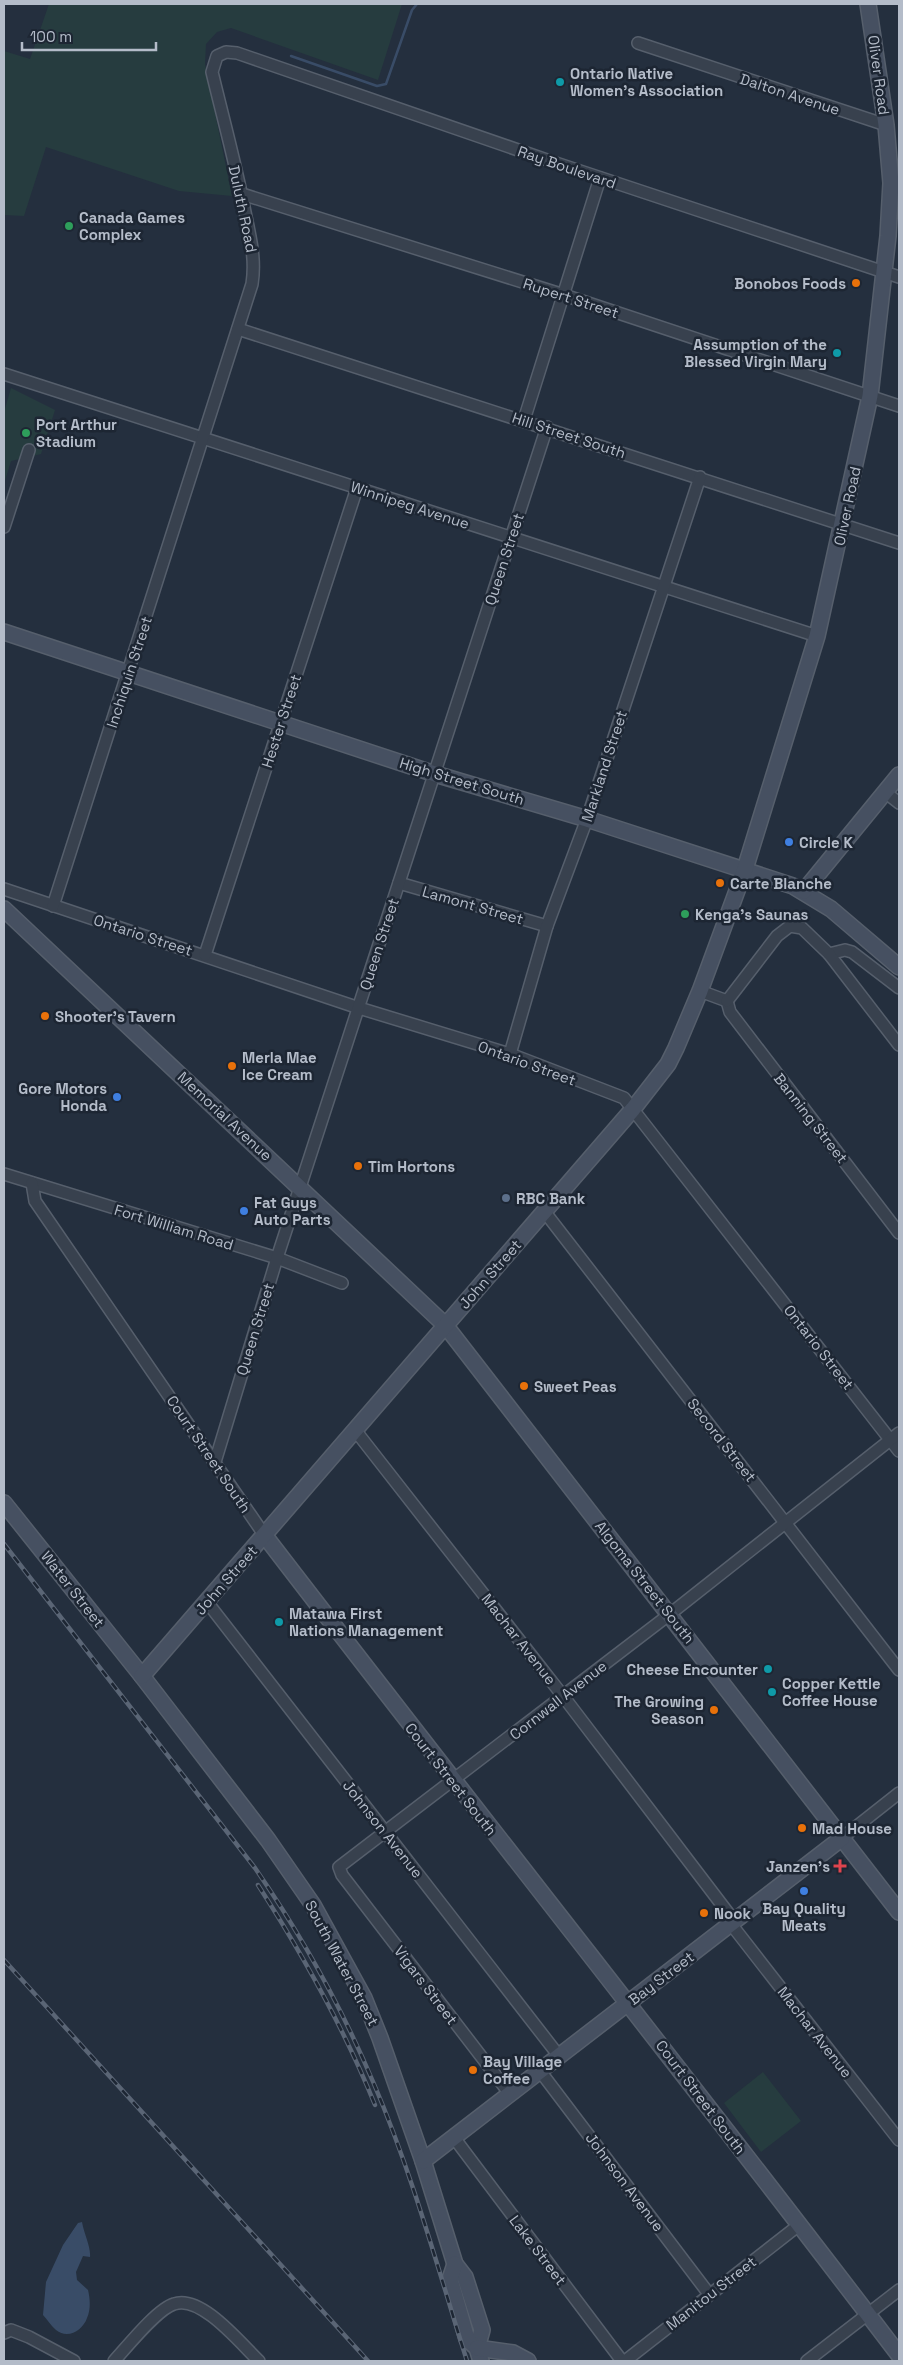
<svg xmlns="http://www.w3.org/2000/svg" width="903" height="2365" viewBox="0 0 903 2365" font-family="'Space Grotesk',sans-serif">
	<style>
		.green { fill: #263c3f }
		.water { fill: #394c67 }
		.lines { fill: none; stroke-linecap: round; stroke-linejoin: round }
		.stream { stroke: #394c67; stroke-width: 2.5 }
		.street-casing { stroke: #565f6c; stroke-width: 14 }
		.secondary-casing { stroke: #565f6c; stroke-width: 18 }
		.street { stroke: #38414e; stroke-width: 11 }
		.secondary { stroke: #465061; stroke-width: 15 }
		.rail-casing { stroke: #5a6575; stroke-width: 4.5 }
		.rail { stroke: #1d2633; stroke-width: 2.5; stroke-dasharray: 8; stroke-linecap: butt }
		.culture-dot { fill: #0f9aa8; stroke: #1d2633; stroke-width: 2 }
		.leisure-dot { fill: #2e9e5b; stroke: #1d2633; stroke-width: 2 }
		.food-dot { fill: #e8710a; stroke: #1d2633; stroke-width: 2 }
		.shop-dot { fill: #3f7fe0; stroke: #1d2633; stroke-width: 2 }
		.service-dot { fill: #5c6f8a; stroke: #1d2633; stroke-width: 2 }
		.health-dot { fill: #e0444e; stroke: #1d2633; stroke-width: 2 }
		.labels { text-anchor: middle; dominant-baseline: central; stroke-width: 5; stroke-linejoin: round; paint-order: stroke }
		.poi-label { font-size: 15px; font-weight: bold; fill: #b4bcc9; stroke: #1d2633; text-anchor: start }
		.street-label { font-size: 15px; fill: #b4bcc9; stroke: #1d2633 }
	</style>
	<rect width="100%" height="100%" fill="#242f3e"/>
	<!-- green -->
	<g class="green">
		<path d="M49 4H402L378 80 231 28 217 32 206 44 205 64 232 196 179 191 46 147 24 216 4 215V51L30 59Z"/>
		<path d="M11 388 55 410 41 454 11 461 4 484V412Z"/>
		<path d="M763 2072 801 2121 761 2152 724 2103Z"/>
	</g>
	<!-- water -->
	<path class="water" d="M82 2222C84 2234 91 2247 90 2257L83 2256 76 2272 77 2280 88 2290C90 2298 91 2309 87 2318 83 2330 68 2340 56 2330 51 2326 47 2319 43 2315L46 2282 63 2245 78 2223Z"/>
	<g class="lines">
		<!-- stream -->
		<path class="stream" d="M291 56 377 86 386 84 412 10 417 4"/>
		<defs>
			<g id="street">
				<path d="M638 43 886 125"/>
				<path d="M242 194 564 295 899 406"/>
				<path d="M238 329 899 543"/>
				<path d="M4 374 817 636"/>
				<path d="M524 420 600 178"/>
				<path d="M4 527 29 450"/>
				<path d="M885 792 899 803"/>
				<path d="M399 883 547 926"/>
				<path d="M4 889 359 1008 510 1054 624 1098 899 1451"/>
				<path d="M53 906 252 284C256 259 250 236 245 212 236 165 223 118 212 72L217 56 226 52 237 53 550 161 899 277"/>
				<path d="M829 954 845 950 852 952 899 988"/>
				<path d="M205 955 357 488"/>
				<path d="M700 991 727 1001"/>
				<path d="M727 1001 730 1012 899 1233"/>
				<path d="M727 1001 777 936 790 926 802 928 829 954 899 1045"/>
				<path d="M510 1054 547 926 587 819 700 477"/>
				<path d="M4 1174 277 1258 342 1283"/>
				<path d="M32 1183 35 1201 265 1536"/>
				<path d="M544 1211 899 1670"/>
				<path d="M355 1430 563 1696 735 1922"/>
				<path d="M215 1462 277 1258 547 427"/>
				<path d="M207 1602 559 2056"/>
				<path d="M842 1838 899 1793"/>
				<path d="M731 1924 899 2140"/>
				<path d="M540 2071 709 2294"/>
				<path d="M510 2094 342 1875 339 1867 670 1614 899 1433"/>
				<path d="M455 2139 622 2361"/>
				<path d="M4 2333 11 2330 29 2337 74 2361"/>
				<path d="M114 2361C127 2347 157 2309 174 2304 201 2294 241 2344 259 2361"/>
				<path d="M625 2361 799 2225"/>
				<path d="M807 2361 899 2290"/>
			</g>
			<g id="secondary">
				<path d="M4 632 435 774 587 819 793 886 831 909 899 967"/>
				<path d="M804 891 899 775"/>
				<path d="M4 909 445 1325 899 1912"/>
				<path d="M4 1503 142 1676 268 1840 313 1905 364 1998 380 2038 423 2161 455 2264 465 2277 482 2330 477 2348"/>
				<path d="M265 1536C475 1810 690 2080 899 2355"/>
				<path d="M142 1676 633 1109 668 1064 676 1048 700 991 745 869 817 636 870 396 888 236 891 183 886 125 868 4"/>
				<path d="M423 2161 842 1838"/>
				<path d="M455 2264 450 2279 467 2339 477 2348 481 2361"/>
				<path d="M477 2348 513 2353 528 2361"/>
			</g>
		</defs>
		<!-- street casing -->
		<use href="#street" class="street-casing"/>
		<!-- secondary casing -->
		<use href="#secondary" class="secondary-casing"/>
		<!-- street -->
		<use href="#street" class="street"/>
		<!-- secondary -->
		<use href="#secondary" class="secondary"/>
		<defs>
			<g id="rail">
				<path d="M4 1544 255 1868C302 1936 342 2008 374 2084 412 2173 438 2269 467 2361"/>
				<path d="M258 1885C303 1955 344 2028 375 2105"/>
				<path d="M4 1960 368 2361"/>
			</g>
		</defs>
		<!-- rail casing -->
		<use href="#rail" class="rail-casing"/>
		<!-- rail -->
		<use href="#rail" class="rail"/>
	</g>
	<!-- markers -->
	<g class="culture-dot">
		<circle cx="560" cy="82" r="5"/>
		<circle cx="837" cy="353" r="5"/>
		<circle cx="279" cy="1622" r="5"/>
		<circle cx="768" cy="1669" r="5"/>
		<circle cx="772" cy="1692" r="5"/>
	</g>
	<g class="leisure-dot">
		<circle cx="69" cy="226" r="5"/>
		<circle cx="26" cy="433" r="5"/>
		<circle cx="685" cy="914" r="5"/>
	</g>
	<g class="food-dot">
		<circle cx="856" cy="283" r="5"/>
		<circle cx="720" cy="883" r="5"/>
		<circle cx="45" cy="1016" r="5"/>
		<circle cx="232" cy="1066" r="5"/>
		<circle cx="358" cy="1166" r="5"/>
		<circle cx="524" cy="1386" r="5"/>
		<circle cx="714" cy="1710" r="5"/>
		<circle cx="802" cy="1828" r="5"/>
		<circle cx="704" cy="1913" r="5"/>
		<circle cx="473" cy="2070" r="5"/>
	</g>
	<g class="shop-dot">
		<circle cx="789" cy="842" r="5"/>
		<circle cx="117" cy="1097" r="5"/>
		<circle cx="244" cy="1211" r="5"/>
		<circle cx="804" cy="1891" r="5"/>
	</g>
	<circle class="service-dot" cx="506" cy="1198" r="5"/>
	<path class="health-dot" d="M837.5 1858.5h5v5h5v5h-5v5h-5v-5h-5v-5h5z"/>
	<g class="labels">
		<!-- poi labels -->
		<g class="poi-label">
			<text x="570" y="73">Ontario Native<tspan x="570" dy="17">Women's Association</tspan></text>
			<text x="79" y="217">Canada Games<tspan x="79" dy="17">Complex</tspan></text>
			<text x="846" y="283" text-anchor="end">Bonobos Foods</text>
			<text x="827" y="344" text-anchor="end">Assumption of the<tspan x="827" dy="17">Blessed Virgin Mary</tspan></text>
			<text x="36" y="424">Port Arthur<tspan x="36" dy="17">Stadium</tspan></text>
			<text x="799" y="842">Circle K</text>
			<text x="730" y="883">Carte Blanche</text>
			<text x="695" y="914">Kenga's Saunas</text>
			<text x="55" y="1016">Shooter's Tavern</text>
			<text x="242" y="1057">Merla Mae<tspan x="242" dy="17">Ice Cream</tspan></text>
			<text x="107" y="1088" text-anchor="end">Gore Motors<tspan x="107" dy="17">Honda</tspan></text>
			<text x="368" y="1166">Tim Hortons</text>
			<text x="516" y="1198">RBC Bank</text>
			<text x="254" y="1202">Fat Guys<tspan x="254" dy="17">Auto Parts</tspan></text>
			<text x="534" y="1386">Sweet Peas</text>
			<text x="289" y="1613">Matawa First<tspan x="289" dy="17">Nations Management</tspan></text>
			<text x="758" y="1669" text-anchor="end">Cheese Encounter</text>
			<text x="782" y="1683">Copper Kettle<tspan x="782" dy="17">Coffee House</tspan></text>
			<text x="704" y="1701" text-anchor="end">The Growing<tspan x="704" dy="17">Season</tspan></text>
			<text x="812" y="1828">Mad House</text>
			<text x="830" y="1866" text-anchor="end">Janzen's</text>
			<text x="804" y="1908" text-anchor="middle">Bay Quality<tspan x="804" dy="17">Meats</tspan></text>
			<text x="714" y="1913">Nook</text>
			<text x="483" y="2061">Bay Village<tspan x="483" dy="17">Coffee</tspan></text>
		</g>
		<!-- street labels -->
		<g class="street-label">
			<text transform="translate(879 75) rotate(82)">Oliver Road</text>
			<text transform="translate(790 94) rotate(18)">Dalton Avenue</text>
			<text transform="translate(567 167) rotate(19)">Ray Boulevard</text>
			<text transform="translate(243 209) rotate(78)">Duluth Road</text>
			<text transform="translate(571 298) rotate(18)">Rupert Street</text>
			<text transform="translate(569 435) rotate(18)">Hill Street South</text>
			<text transform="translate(410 505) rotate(18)">Winnipeg Avenue</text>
			<text transform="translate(847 506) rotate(-78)">Oliver Road</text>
			<text transform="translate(504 559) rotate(-72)">Queen Street</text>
			<text transform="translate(129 672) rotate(-72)">Inchiquin Street</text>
			<text transform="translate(281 721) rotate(-72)">Hester Street</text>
			<text transform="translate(604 766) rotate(-72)">Markland Street</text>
			<text transform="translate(462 781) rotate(17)">High Street South</text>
			<text transform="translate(473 905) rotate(16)">Lamont Street</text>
			<text transform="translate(143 935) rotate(18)">Ontario Street</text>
			<text transform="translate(379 944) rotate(-72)">Queen Street</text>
			<text transform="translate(527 1063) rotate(20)">Ontario Street</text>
			<text transform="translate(225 1116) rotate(43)">Memorial Avenue</text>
			<text transform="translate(811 1118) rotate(52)">Banning Street</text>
			<text transform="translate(174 1227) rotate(17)">Fort William Road</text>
			<text transform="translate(490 1274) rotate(-49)">John Street</text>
			<text transform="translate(255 1329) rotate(-73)">Queen Street</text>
			<text transform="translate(819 1347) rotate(52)">Ontario Street</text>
			<text transform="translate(722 1440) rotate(52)">Secord Street</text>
			<text transform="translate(209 1454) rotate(56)">Court Street South</text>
			<text transform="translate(226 1580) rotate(-49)">John Street</text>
			<text transform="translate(645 1582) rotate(52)">Algoma Street South</text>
			<text transform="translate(73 1589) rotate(52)">Water Street</text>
			<text transform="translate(519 1639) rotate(52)">Machar Avenue</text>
			<text transform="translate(558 1700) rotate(-38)">Cornwall Avenue</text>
			<text transform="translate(451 1779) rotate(52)">Court Street South</text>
			<text transform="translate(383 1829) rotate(52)">Johnson Avenue</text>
			<text transform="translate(342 1963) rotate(62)">South Water Street</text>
			<text transform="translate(661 1978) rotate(-37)">Bay Street</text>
			<text transform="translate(426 1985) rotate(53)">Vigars Street</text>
			<text transform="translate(815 2032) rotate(52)">Machar Avenue</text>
			<text transform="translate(701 2097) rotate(53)">Court Street South</text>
			<text transform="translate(625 2182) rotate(53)">Johnson Avenue</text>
			<text transform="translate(538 2250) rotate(53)">Lake Street</text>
			<text transform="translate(711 2293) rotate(-38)">Manitou Street</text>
		</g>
	</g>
	<!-- border -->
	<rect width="903" height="2365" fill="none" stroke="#b4bcc9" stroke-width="10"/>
	<!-- scale -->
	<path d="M22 42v8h134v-8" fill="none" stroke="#b4bcc9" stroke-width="2.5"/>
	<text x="30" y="42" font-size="15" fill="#b4bcc9" stroke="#1d2633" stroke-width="4" paint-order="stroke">100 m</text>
</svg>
